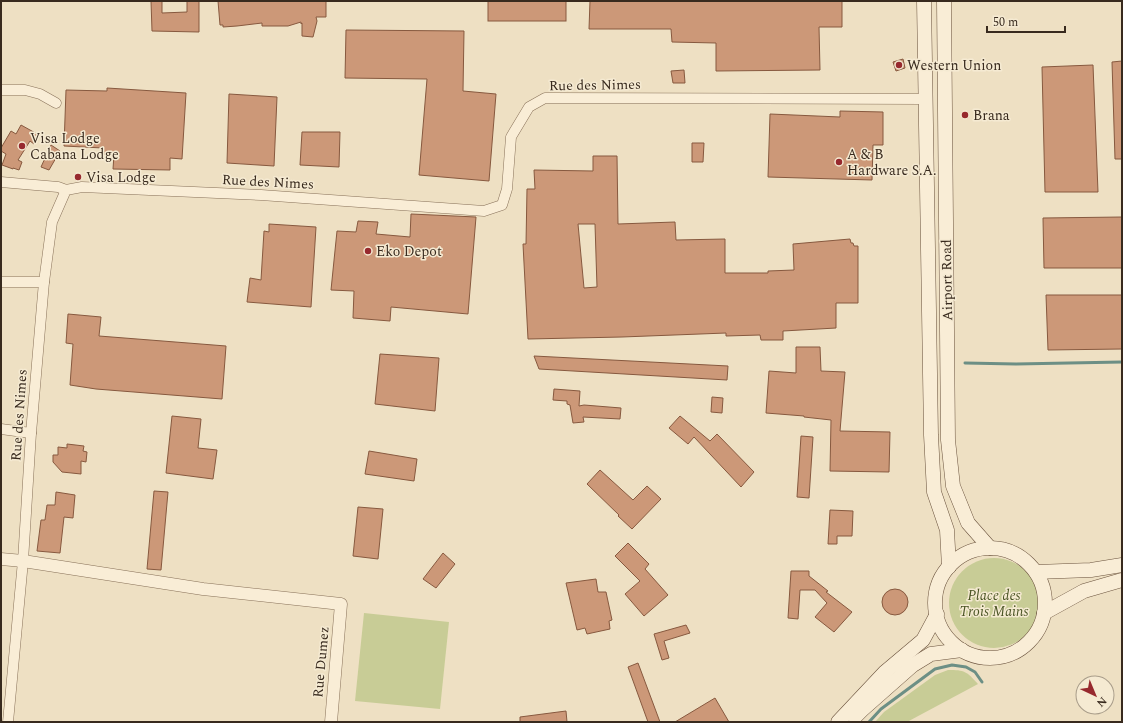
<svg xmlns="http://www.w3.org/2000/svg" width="1123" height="723" viewBox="0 0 1123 723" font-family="Spectral,serif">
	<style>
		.green { fill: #c8cc96 }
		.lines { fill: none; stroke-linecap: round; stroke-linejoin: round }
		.stream { stroke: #6c8f85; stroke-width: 3 }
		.building { fill: #cc9878; stroke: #87593f; fill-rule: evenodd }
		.minor-casing { stroke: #887159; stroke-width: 11 }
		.tertiary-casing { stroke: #887159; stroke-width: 13 }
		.secondary-casing { stroke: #6a523d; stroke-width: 15 }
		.minor { stroke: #f9edd6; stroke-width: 10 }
		.tertiary { stroke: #f9edd6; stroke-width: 12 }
		.secondary { stroke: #f9edd6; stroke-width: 14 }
		.poi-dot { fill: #97292e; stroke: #f5ead2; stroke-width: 1.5 }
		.labels { text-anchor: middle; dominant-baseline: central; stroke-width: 3; stroke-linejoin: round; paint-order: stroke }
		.poi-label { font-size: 14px; fill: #382a1e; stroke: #f5ead2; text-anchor: start }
		.street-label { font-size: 14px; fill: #382a1e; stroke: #f5ead2 }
		.park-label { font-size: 14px; font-style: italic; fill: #4a5424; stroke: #f5ead2 }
	</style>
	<rect width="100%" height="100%" fill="#eee0c3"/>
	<!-- green -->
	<g class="green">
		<circle cx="994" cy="603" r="45"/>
		<path d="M364 613 449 622 440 709 355 701Z"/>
		<path d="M948 670C965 670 966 671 978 684L907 722H875L884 712 935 675Z"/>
	</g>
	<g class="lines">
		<!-- stream -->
		<g class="stream">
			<path d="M965 363 1016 364 1122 362"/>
			<path d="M869 722 881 709 935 669 952 665 966 667 975 672 982 682"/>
		</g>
	</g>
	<!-- building -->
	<g class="building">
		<path d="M151 1H162V13L187 12V1H199V32L152 31Z"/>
		<path d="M218 1H326V17H316L317 21 313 37 302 36V23L301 24V22L288 26H262V23L237 26 223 27V25H220Z"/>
		<rect x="488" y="1" width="78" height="20"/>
		<path d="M590 1H842V27H819L820 70 716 71V43L672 42 671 29H589Z"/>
		<path d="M346 30 464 31 463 91 496 94 489 181 419 175 427 79 345 78Z"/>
		<path d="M903 59 905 68 896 71 893 62Z"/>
		<path d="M1122 61V159H1115L1112 62Z"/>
		<path d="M1093 65 1098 192H1045L1042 67Z"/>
		<path d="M684 70 685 83H673L671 71Z"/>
		<path d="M107 88 186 93 182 159 170 158V170L113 169 114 155 102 154 103 148 64 146 66 90 107 91Z"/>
		<path d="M229 94 277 97 274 166 227 163Z"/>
		<path d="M840 111 883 112V145H873L872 180 768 177 770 114 840 117Z"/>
		<path d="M21 125 39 135 34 144 30 141 18 160 22 162 19 170 13 168V169L2 165 6 154 1 151V148L11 131 16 134Z"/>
		<path d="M302 132H340L339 167 300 165Z"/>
		<path d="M692 143H704L703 162H692Z"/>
		<path d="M51 145 60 151 49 170 41 167Z"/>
		<path d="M593 156H617L618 224 675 222 676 240 725 239V273H768V271L794 270 793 244 850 239 851 243H853L854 246H858V303H836V328L783 331V340H761L760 335 726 336V333L622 337 528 339 523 244H526L527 189H535L534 170 593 171ZM578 224H595L597 287 584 288Z"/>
		<path d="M411 214 476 217 468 314 391 307 390 321 353 318 354 291 331 290 337 231 356 232 358 221 378 222 376 234 410 237Z"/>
		<path d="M1122 217V268H1044L1043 218Z"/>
		<path d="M269 224 316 227 311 307 247 302 250 278 261 280 264 231 269 232Z"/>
		<path d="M1046 295H1122V349L1048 350Z"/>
		<path d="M68 314 101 317 99 336 226 346 222 399 96 389 70 385 73 344 66 343Z"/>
		<path d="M796 347H820L821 371 845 372 840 431 890 432 889 472 830 471 831 420 804 417V416L766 413 769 371 796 373Z"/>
		<path d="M380 354 439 358 435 411 375 404Z"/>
		<path d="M534 356 728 366 727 380 539 369Z"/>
		<path d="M554 389 580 391 579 406 584 405 621 408 620 419 583 417 584 422 573 423 570 405 567 404V401L553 400Z"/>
		<path d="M712 397 723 398 722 413 711 412Z"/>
		<path d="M172 416 201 419 198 448 217 450 213 479 166 473Z"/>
		<path d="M680 416 710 441 717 434 754 472 741 487 694 437 688 444 669 428Z"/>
		<path d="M801 436 813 437 809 498 797 497Z"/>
		<path d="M67 444 84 446 83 451 87 452 86 462 81 461V474L62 472 53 462V455H58V447L67 448Z"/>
		<path d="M369 451 417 459 414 481 365 474Z"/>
		<path d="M600 470 633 500 647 486 661 499 632 529 618 516 619 515 587 484Z"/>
		<path d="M154 491 168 492 161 570 147 569Z"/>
		<path d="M56 492 75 495 73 518 64 517 60 553 37 551 41 520H45L47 505H55Z"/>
		<path d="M358 507 383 509 378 559 353 556Z"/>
		<path d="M830 510 853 511 852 536H837V544H828Z"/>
		<path d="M628 543 649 564 645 569 668 595 644 616 625 594 640 581 615 556Z"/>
		<path d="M443 553 455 564 436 588 423 579Z"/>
		<path d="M791 571H809V576L828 591 826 592 852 612 834 632 815 617 827 603 815 590H800L798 619 788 618Z"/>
		<path d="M596 579 598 592H606L612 620 609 621 610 629 587 634 585 628 577 630 566 583Z"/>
		<circle cx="895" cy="602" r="13"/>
		<path d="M686 625 690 633 664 641 669 658 662 660 654 634Z"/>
		<path d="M638 663 660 722H648L628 667Z"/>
		<path d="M715 698 729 722H675Z"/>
		<path d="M566 711 567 722H520V717Z"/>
	</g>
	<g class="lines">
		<defs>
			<g id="minor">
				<path d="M1 90H25L40 94 56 103"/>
				<path d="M1 182 58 187 66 190"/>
				<path d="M1 282H44"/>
				<path d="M1 429 31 433"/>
				<path d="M8 722 23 561 31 433 44 282 52 222 66 190 82 187 261 195 484 211 502 205 507 189 511 137 529 107 545 98 925 99"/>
			</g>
			<path id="tertiary" d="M1 559 23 561 203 589 341 604 331 722"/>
			<g id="secondary">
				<path d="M924 1 931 435 934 492 947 530 949 567"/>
				<path d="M944 1 948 440 953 486 968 523 990 548"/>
				<circle cx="990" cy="603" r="55"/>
				<path d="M1036 572 1091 570 1122 565"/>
				<path d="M1044 613 1084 591 1122 580"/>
				<path d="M855 717 862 710 913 665 931 654 962 650"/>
				<path d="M838 722 885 672 923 640 937 614"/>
			</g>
		</defs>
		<!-- minor casing -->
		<use href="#minor" class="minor-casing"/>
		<!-- tertiary casing -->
		<use href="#tertiary" class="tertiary-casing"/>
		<!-- secondary casing -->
		<use href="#secondary" class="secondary-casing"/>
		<!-- minor -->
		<use href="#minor" class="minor"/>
		<!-- tertiary -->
		<use href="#tertiary" class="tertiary"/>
		<!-- secondary -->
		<use href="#secondary" class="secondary"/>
	</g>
	<!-- markers -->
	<g class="poi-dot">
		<circle cx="899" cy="65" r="4"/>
		<circle cx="965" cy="115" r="4"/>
		<circle cx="22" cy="146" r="4"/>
		<circle cx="839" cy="162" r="4"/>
		<circle cx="78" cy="177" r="4"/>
		<circle cx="368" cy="251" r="4"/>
	</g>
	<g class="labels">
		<!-- poi labels -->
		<g class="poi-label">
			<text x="907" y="65">Western Union</text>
			<text x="973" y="115">Brana</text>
			<text x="30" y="138">Visa Lodge<tspan x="30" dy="16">Cabana Lodge</tspan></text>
			<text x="847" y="154">A &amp; B<tspan x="847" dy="16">Hardware S.A.</tspan></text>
			<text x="86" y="177">Visa Lodge</text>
			<text x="376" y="251">Eko Depot</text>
		</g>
		<!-- street labels -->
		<g class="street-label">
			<text transform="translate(595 85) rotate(-1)">Rue des Nimes</text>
			<text transform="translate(268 182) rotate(3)">Rue des Nimes</text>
			<text transform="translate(947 280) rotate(-91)">Airport Road</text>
			<text transform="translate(19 415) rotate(-86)">Rue des Nimes</text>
			<text transform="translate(321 662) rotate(-85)">Rue Dumez</text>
		</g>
		<!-- park labels -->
		<g class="park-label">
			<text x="994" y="595">Place des<tspan x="994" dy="16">Trois Mains</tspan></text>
		</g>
	</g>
	<!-- border -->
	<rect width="1123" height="723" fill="none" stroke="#382a1e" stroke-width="4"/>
	<!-- north arrow -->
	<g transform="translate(1095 695) rotate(136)"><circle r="19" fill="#f5ead2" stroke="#a99d8a"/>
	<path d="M0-3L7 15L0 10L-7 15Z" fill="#97292e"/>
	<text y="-6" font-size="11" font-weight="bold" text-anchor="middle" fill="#382a1e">N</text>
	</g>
	<!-- scale -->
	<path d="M987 26v6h78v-6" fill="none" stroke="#382a1e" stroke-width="2"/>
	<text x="993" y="26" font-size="12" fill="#382a1e" stroke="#f5ead2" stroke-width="3" paint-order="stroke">50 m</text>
</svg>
